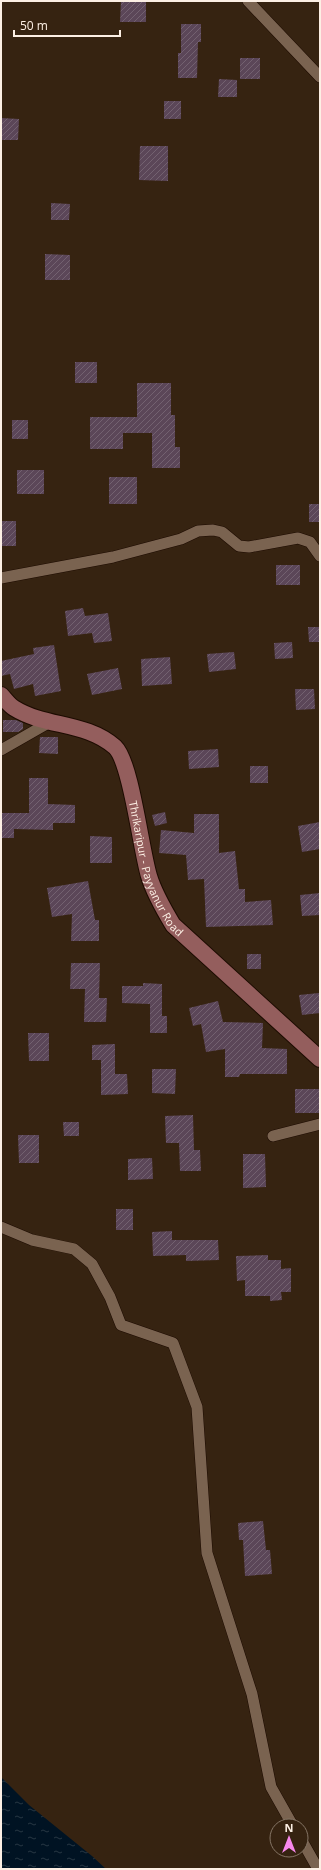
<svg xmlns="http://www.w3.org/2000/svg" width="321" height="1870" viewBox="0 0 321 1870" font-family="'Open Sans',sans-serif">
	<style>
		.water { fill: url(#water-ripples) }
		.building { fill: url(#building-hatch) }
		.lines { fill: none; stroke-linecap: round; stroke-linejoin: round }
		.street-casing { stroke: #1d0b00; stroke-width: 12 }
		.secondary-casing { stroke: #1d0b00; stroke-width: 18 }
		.street { stroke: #7a6350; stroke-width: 11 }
		.secondary { stroke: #945e5d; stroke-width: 16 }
		.labels { text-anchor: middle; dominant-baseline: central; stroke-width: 3; stroke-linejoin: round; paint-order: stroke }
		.street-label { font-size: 11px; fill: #fcefe4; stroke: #362311 }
	</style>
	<defs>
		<pattern id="water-ripples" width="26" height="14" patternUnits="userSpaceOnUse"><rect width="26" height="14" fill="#001323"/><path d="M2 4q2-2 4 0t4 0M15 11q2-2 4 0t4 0" fill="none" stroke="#263643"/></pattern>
		<pattern id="building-hatch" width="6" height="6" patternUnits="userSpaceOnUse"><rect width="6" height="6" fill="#5b4658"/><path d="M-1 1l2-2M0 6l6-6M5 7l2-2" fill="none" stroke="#736170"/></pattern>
	</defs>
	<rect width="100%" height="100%" fill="#362311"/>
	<!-- water -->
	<path class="water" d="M1 1777 29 1805 92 1856 106 1869H1Z"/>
	<!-- building -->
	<g class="building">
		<path d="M121 1H146V22H120Z"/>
		<path d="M181 24H201V42H198L197 78H178V53H181Z"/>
		<rect x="240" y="58" width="20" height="21"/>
		<path d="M219 79 237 80V97H218Z"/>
		<rect x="164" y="101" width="17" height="18"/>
		<path d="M1 118 19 119 18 140H1Z"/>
		<path d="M140 146H168V181L139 180Z"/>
		<path d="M51 203 70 204 69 220H51Z"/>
		<path d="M45 254 70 255V280H45Z"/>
		<rect x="75" y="362" width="22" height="21"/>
		<path d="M137 383H171V415H175V447H180V468H152V433H123V449H90V417H137Z"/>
		<rect x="12" y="420" width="16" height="19"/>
		<rect x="17" y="470" width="27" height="24"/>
		<rect x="109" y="477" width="28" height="27"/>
		<rect x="309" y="504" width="11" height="18"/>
		<rect x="1" y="521" width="15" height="25"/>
		<rect x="276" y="565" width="24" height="20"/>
		<path d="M83 608 85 616 108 613 112 641 94 643 92 633 68 636 65 611Z"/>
		<path d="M308 627H320V642H309Z"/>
		<path d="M292 642 293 658 275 659 274 643Z"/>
		<path d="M54 645 61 691 35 696 33 684 14 689 10 674 1 676V661L34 654 33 648Z"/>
		<path d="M234 652 236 669 209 672 207 654Z"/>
		<path d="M170 657 172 684 142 686 141 659Z"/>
		<path d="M118 668 122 689 92 695 87 674Z"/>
		<path d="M295 689H314L315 709 296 710Z"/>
		<path d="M3 720H16L23 723V729L18 732H3Z"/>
		<path d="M40 737H58V754L39 753Z"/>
		<path d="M218 749 219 767 189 769 188 751Z"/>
		<rect x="250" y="766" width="18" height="17"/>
		<path d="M29 778H48V804L75 805V823H53V830L14 829V838H1V813H29Z"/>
		<path d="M165 812 167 823 155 826 152 815Z"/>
		<path d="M194 814H219V853L235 851 239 889H245V902L271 900 273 925 206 927 204 879 188 880 186 855 159 853 161 830 194 833Z"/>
		<path d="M320 822V849L302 852 298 826Z"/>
		<path d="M90 836 112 837V863H90Z"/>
		<path d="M88 881 95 920H99V941H71L72 914 52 917 47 888Z"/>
		<path d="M320 893V915L302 916 300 895Z"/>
		<rect x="247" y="954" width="14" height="15"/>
		<path d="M71 963H100L99 998H107L106 1022H84L85 989H70Z"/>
		<path d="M143 983 162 984V1016H167V1033H150V1004L122 1003V986H143Z"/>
		<path d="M319 993 320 1013 302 1015 299 995Z"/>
		<path d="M218 1001 223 1022 263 1023 262 1048 287 1049V1074H240L239 1077H225V1049L206 1052 201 1024 193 1026 189 1008Z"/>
		<path d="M28 1033H49V1061H29Z"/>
		<path d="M115 1044V1074H127L128 1094 101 1095V1060H92V1045Z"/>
		<path d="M152 1069H176L175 1094 152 1093Z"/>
		<rect x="295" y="1089" width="25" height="24"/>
		<path d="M193 1115 194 1150H200L201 1171H180L179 1143H166L165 1116Z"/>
		<path d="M63 1122H79V1136H64Z"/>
		<path d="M18 1135H39V1163H19Z"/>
		<path d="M243 1154H265L266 1187 243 1188Z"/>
		<path d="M152 1158 153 1179 128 1180V1159Z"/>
		<rect x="116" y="1209" width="17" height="21"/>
		<path d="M172 1231V1240H218L219 1260 186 1261V1255L153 1256 152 1232Z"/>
		<path d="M268 1255V1260H281V1269L291 1268V1292H281L282 1300 270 1301V1296H245V1280L237 1281 236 1256Z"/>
		<path d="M263 1521 266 1550H270L272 1574 245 1576 243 1540H239L238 1523Z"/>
	</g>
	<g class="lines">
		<defs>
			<g id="street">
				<path d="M248 1 320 77"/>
				<path d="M1 578 113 557 181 539 198 531 213 530 222 532 239 546 249 547 298 538 310 542 320 556"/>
				<path d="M1 750 50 722"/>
				<path d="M273 1136 320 1124"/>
				<path d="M1 1227 32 1240 74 1249 92 1264 110 1297 121 1325 173 1343 197 1407 207 1553 252 1694 271 1787 293 1826"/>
				<path d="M301 1839 318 1869"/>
			</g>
			<g id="secondary">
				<path id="s1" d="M1 695C5 699 9 705 14 708 46 728 85 721 115 747 131 762 141 850 149 876 154 893 164 910 173 925L320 1059"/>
			</g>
		</defs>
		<!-- street casing -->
		<use href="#street" class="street-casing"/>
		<!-- secondary casing -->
		<use href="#secondary" class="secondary-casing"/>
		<!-- street -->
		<use href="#street" class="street"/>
		<!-- secondary -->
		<use href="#secondary" class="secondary"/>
	</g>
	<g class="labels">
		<!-- street labels -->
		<g class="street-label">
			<text stroke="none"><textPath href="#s1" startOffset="257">Thrikaripur - Payyanur Road</textPath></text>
		</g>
	</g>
	<!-- border -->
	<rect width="321" height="1870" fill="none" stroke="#fcefe4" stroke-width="4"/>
	<!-- north arrow -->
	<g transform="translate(289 1838)"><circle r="19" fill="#362311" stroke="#857565"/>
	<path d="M0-3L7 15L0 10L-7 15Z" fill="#f788ec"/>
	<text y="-6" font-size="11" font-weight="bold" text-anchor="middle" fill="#fcefe4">N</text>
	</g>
	<!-- scale -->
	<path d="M14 30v6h106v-6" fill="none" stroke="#fcefe4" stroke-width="2"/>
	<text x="20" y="30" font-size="12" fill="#fcefe4" stroke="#362311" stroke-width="3" paint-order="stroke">50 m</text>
</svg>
